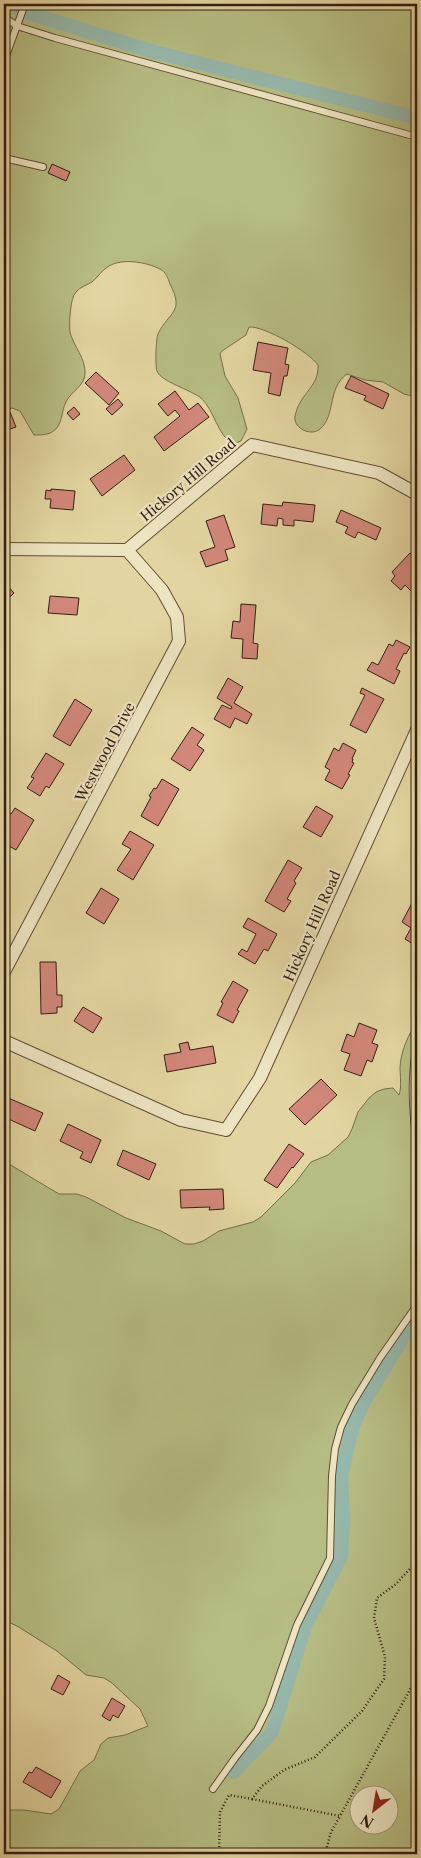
<svg xmlns="http://www.w3.org/2000/svg" width="421" height="1858" viewBox="0 0 421 1858" font-family="'Libre Caslon Text',serif">
	<style>
		.green { fill: #b6bd83; stroke: #756e4b; fill-rule: evenodd }
		.lines { fill: none; stroke-linecap: round; stroke-linejoin: round }
		.canal { stroke: #96b8ac; stroke-width: 14 }
		.building { fill: #d2877a; stroke: #341f13 }
		.service-casing { stroke: #604c36; stroke-width: 8 }
		.minor-casing { stroke: #604c36; stroke-width: 14 }
		.path { stroke: #341f13; stroke-width: 2.5; stroke-dasharray: 1 2.5; stroke-linecap: butt }
		.service { stroke: #ede4c2; stroke-width: 6 }
		.minor { stroke: #ede4c2; stroke-width: 12 }
		.labels { text-anchor: middle; dominant-baseline: central; stroke-width: 4.5; stroke-linejoin: round; paint-order: stroke }
		.street-label { font-size: 14px; fill: #341f13; stroke: #ede4c2 }
	</style>
	<rect width="100%" height="100%" fill="#e3d5a1"/>
	<filter id="stains"><feTurbulence type="fractalNoise" baseFrequency=".004" numOctaves="4"/><feColorMatrix values="0 0 0 0 .2 0 0 0 0 .09 0 0 0 0 .02 0 0 0 .5 -.17"/></filter>
	<radialGradient id="worn" r=".72"><stop offset=".6" stop-color="#630" stop-opacity="0"/><stop offset="1" stop-color="#630" stop-opacity=".3"/></radialGradient>
	<!-- green -->
	<g class="green">
		<path d="M4 4H417V397L404 394 383 382 365 380 347 374C327 388 336 416 320 429 312 436 297 430 295 420 294 417 296 413 297 409 304 391 319 385 318 365 309 352 265 326 249 327L246 335 222 351 220 354 225 376 238 398 247 429 241 441 233 444C217 435 215 411 201 398 191 390 160 381 157 371 155 366 156 338 158 334 169 311 185 313 170 284 168 278 166 272 160 269 146 262 123 258 109 266 102 270 98 277 92 282 87 285 80 287 76 292 70 298 69 323 70 332 73 346 86 358 85 374 84 387 71 391 66 402 61 411 63 426 52 432 47 435 40 435 34 435L20 411 12 408 4 410V28L7 22 4 20Z"/>
		<path d="M417 1022V1854H4V1810H24L51 1814 59 1809 63 1802 80 1771 94 1760 101 1744 108 1738 125 1735 148 1726 140 1709 112 1683 104 1678 86 1675 57 1651 17 1626 4 1620V1161L59 1194H77L86 1197 126 1218 161 1231 185 1244H194L203 1241 219 1231 253 1222 261 1217 295 1183 311 1162 328 1155 348 1137 352 1129 358 1112 369 1098 376 1092 384 1089 393 1088 399 1095C402 1086 400 1076 400 1067 401 1051 408 1035 417 1022ZM358 1796H388V1826H358Z"/>
	</g>
	<g class="lines">
		<!-- canal -->
		<g class="canal">
			<path d="M13 4 22 11 151 51 417 118"/>
			<path d="M234 1772 272 1732 305 1626 341 1556 343 1519 341 1476 352 1429 361 1407 407 1331 417 1319"/>
		</g>
	</g>
	<!-- building -->
	<g class="building">
		<path d="M52 164 70 172 66 181 48 173Z"/>
		<path d="M258 342 288 348 285 364 289 365 287 376H284L280 396 268 393 271 373 253 370Z"/>
		<path d="M96 372 119 393 109 405 85 383Z"/>
		<path d="M351 376 389 394 383 409 364 400 366 396 345 388Z"/>
		<path d="M175 391 189 410 198 403 209 417 164 451 154 437 180 416 175 410 168 416 158 404Z"/>
		<path d="M118 399 123 405 112 415 106 409Z"/>
		<path d="M74 407 80 414 73 420 67 413Z"/>
		<path d="M10 412 16 427 4 431V415Z"/>
		<path d="M124 455 135 470 102 496 90 479Z"/>
		<path d="M51 489 75 491 73 510 50 508 51 499H45L46 490 51 491Z"/>
		<path d="M283 502 315 505 313 522 294 520V526L283 525V519L278 518 277 526 261 524 263 504 282 506Z"/>
		<path d="M341 510 381 528 376 540 358 532 355 538 345 533 348 527 336 522Z"/>
		<path d="M224 515 235 547 225 550 228 560 206 567 200 552 215 547 206 521Z"/>
		<path d="M410 553 417 559V597L405 585 401 590 391 581 395 576 392 572Z"/>
		<path d="M5 583 14 593 6 601 4 598Z"/>
		<path d="M50 596 79 598 77 615 48 613Z"/>
		<path d="M241 604 256 605 253 643 258 644 257 659 242 658 243 639 231 638 233 621 240 622Z"/>
		<path d="M396 640 410 647 406 654 404 653 396 669 400 671 394 684 367 670 372 662 378 665 389 644 393 646Z"/>
		<path d="M228 678 243 687 234 703 252 714 247 724 235 718 230 728 214 719 222 705 231 709 232 707 217 698Z"/>
		<path d="M362 688 384 699 366 733 350 725 365 695 360 693Z"/>
		<path d="M75 699 92 710 70 746 53 736Z"/>
		<path d="M192 727 204 735 197 745 204 750 190 771 171 759Z"/>
		<path d="M343 743 356 750 352 759H353L352 762 354 763 348 774 350 775 342 789 325 780 330 770 325 767 333 750 334 748 339 751Z"/>
		<path d="M46 753 64 764 49 788 46 786 40 796 27 788 34 778 31 777Z"/>
		<path d="M162 779 179 789 158 826 141 816 151 797 149 796 154 788 156 789Z"/>
		<path d="M316 806 333 816 321 837 303 827Z"/>
		<path d="M15 808 34 820 16 850 4 843V812L5 810 11 814Z"/>
		<path d="M130 831 154 845 133 880 117 870 131 849 122 844Z"/>
		<path d="M288 860 302 868 294 881 296 883 287 899 291 901 284 912 265 901Z"/>
		<path d="M101 888 119 899 104 924 86 913Z"/>
		<path d="M412 903 417 905V936L413 944 405 939 411 928 402 922Z"/>
		<path d="M248 918 277 934 268 951 264 949 255 964 238 954 242 949 247 952 256 934 243 927Z"/>
		<path d="M40 962H56L57 995H62V1007H57V1013L41 1014Z"/>
		<path d="M233 981 248 990 237 1010 239 1011 233 1023 217 1015 223 1003 221 1002Z"/>
		<path d="M83 1007 102 1018 93 1033 74 1021Z"/>
		<path d="M359 1023 377 1030 372 1043 378 1045 372 1062 367 1060 361 1076 344 1070 350 1054 341 1051 347 1034 354 1037Z"/>
		<path d="M188 1042 190 1050 213 1046 216 1063 167 1072 164 1055 181 1052 179 1044Z"/>
		<path d="M321 1079 337 1095 305 1125 289 1109Z"/>
		<path d="M6 1097 43 1113 35 1131 4 1117V1103Z"/>
		<path d="M68 1124 101 1140 91 1163 80 1158 83 1152 60 1141Z"/>
		<path d="M289 1144 304 1154 293 1168 292 1167 277 1188 264 1180Z"/>
		<path d="M123 1150 156 1164 149 1180 117 1165Z"/>
		<path d="M223 1189 224 1209 209 1210 210 1207 181 1208 180 1190Z"/>
		<path d="M58 1675 70 1682 63 1695 51 1689Z"/>
		<path d="M112 1698 125 1706 118 1718 113 1715 110 1721 102 1716Z"/>
		<path d="M36 1767 61 1781 51 1798 23 1782 29 1772 32 1773Z"/>
	</g>
	<g class="lines">
		<defs>
			<g id="service">
				<path d="M4 17 17 26 55 38 417 137"/>
				<path d="M4 61 25 4"/>
				<path d="M4 158 43 167"/>
				<path d="M417 1045C410 1078 412 1110 417 1143"/>
				<path d="M213 1789 235 1758 257 1730 269 1706 297 1625 330 1558 332 1476 335 1449 341 1427 352 1404 380 1358 417 1305"/>
			</g>
			<g id="minor">
				<path d="M4 549 127 550 252 445 379 473 417 494"/>
				<path d="M4 972 179 641 177 617 162 590 127 550"/>
				<path d="M4 1041 181 1120 226 1130 260 1078 417 730"/>
			</g>
		</defs>
		<!-- service casing -->
		<use href="#service" class="service-casing"/>
		<!-- minor casing -->
		<use href="#minor" class="minor-casing"/>
		<!-- path -->
		<g class="path">
			<path d="M252 1799 340 1816 417 1677"/>
			<path d="M219 1854 220 1812 229 1795 252 1799 262 1786 284 1770 315 1757 362 1711 384 1679 385 1657 374 1618 377 1598 396 1584 417 1561"/>
			<path d="M325 1854 331 1832 340 1816"/>
		</g>
		<!-- service -->
		<use href="#service" class="service"/>
		<!-- minor -->
		<use href="#minor" class="minor"/>
	</g>
	<g class="labels">
		<!-- street labels -->
		<g class="street-label">
			<text transform="translate(188 480) rotate(-40)">Hickory Hill Road</text>
			<text transform="translate(105 752) rotate(-62)">Westwood Drive</text>
			<text transform="translate(312 926) rotate(-66)">Hickory Hill Road</text>
		</g>
	</g>
	<!-- margin -->
	<rect width="421" height="1858" fill="none" stroke="#e3d5a1" stroke-width="20"/>
	<rect x="5" y="5" width="411" height="1848" fill="none" stroke="#341f13" stroke-width="2.5"/>
	<rect x="10" y="10" width="401" height="1838" fill="none" stroke="#341f13"/>
	<!-- north arrow -->
	<g transform="translate(374 1810) rotate(211)"><circle r="24" fill="#ede4c2" stroke="#a3957c"/>
	<path d="M0-4L9 19L0 12L-9 19Z" fill="#8f2418"/>
	<text y="-8" font-size="14" font-weight="bold" text-anchor="middle" fill="#341f13">N</text>
	</g>
	<rect width="100%" height="100%" filter="url(#stains)"/>
	<rect width="100%" height="100%" fill="url(#worn)"/>
</svg>
